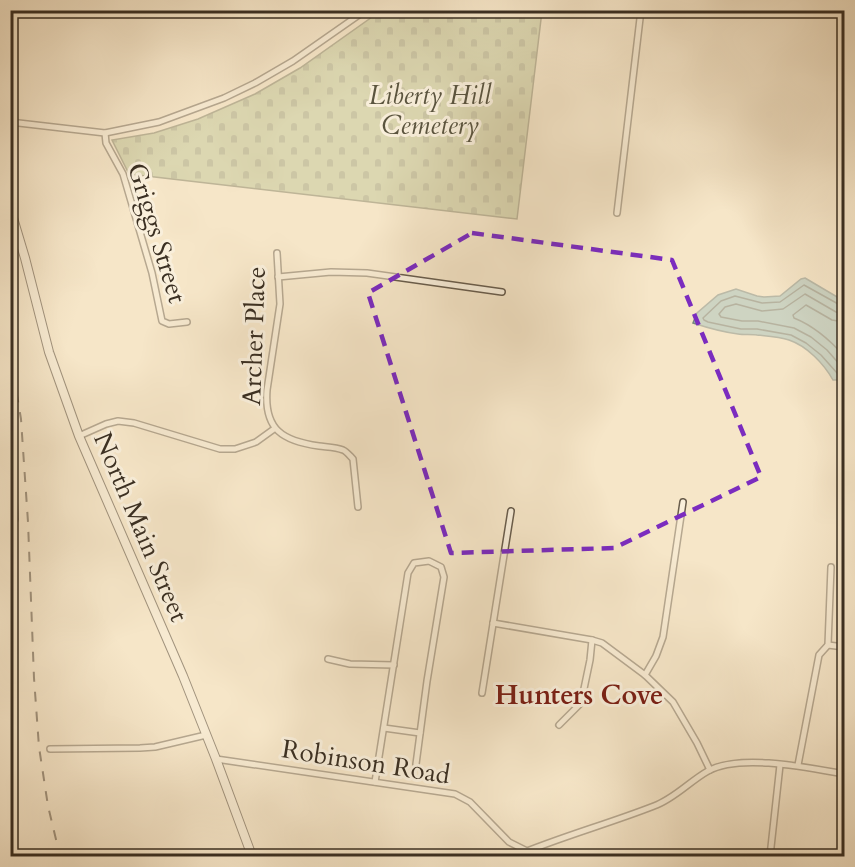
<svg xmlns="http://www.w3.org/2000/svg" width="855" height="867" viewBox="0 0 855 867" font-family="Cardo,serif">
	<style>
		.cemetery { fill: url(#cemetery-stones); stroke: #7b7a5c; stroke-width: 1.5 }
		.water { fill: #9dbebb; stroke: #75857e; stroke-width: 1.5 }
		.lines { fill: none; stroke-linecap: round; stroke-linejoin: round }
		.shore { stroke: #6c766e; stroke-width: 1.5 }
		.minor-casing { stroke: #695d4c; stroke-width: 8 }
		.secondary-casing { stroke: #3a2f22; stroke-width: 10 }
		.minor { stroke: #f9efdb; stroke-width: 5 }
		.secondary { stroke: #f9efdb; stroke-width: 8 }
		.rail { stroke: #3a2f22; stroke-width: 2; stroke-dasharray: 10 10; stroke-linecap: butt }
		.marked { fill: none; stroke: #7b2cbf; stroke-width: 4.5; stroke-dasharray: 12 8; stroke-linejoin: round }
		.labels { text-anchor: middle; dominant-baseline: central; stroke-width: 6; stroke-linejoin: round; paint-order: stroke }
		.park-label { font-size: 26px; font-style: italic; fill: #5a543f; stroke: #f9efdb }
		.street-label { font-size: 26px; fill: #3a2f22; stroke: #f9efdb }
		.neighbourhood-label { font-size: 27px; font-weight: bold; fill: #7a1f14; stroke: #f9efdb }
	</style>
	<defs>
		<pattern id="cemetery-stones" width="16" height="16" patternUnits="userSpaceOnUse" patternTransform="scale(1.5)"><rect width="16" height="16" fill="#bcc596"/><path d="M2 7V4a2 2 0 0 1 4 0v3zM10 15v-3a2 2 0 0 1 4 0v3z" fill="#9aa07a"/></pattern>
	</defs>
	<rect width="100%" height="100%" fill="#f6e6c8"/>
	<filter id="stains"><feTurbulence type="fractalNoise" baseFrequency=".00333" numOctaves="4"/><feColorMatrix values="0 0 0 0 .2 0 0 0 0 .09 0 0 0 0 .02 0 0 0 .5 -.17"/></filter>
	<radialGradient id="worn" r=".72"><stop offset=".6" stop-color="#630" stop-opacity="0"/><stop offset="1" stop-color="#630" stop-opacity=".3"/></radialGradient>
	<!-- cemetery -->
	<path class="cemetery" d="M382 10 542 11 517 219 129 174 112 140 154 133 198 119 255 94 300 68Z"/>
	<!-- water -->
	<path class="water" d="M805 278 844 301V380H833C824 364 807 346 789 340 780 337 767 336 757 335 751 334 744 335 738 334 723 332 708 328 693 323L697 313 718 295 736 289 757 296 764 297 780 296 801 279Z"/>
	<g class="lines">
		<!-- shore -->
		<g class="shore">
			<path d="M844 305H840L804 285 780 302 762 303 735 296 721 301 703 318 704 320 708 322 741 329H757L791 335 806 343 821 355 837 373 844 375"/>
			<path d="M844 313 836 312 805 294 783 309 762 311 736 304 725 307 719 314 721 317 742 321H758L794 328 811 337 827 350 841 366 844 367"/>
			<path d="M844 322 832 320 806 305 793 315 794 318C814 326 830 340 844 356"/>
		</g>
		<defs>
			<g id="minor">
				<path d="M10 122 105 133 159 122 224 98 255 83 293 61 366 10"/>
				<path d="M105 133 106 143 123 174 152 273 162 321 169 324 187 322"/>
				<path d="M617 213 641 10"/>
				<path d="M277 253 280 304 267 390C264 430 283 441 319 446 326 447 336 447 343 450 346 451 350 456 353 459L358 507"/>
				<path d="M278 277 331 272 367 273 502 292"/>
				<path d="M10 435 15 519"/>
				<path d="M79 436 106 424 118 421 134 423 220 449H235L256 442 274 429"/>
				<path d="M493 623 592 640 602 643 645 675 673 702 697 743 710 770"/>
				<path d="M828 645 844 647"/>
				<path d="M328 659 350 664 394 665"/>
				<path d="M645 675 656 656 663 637 683 502"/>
				<path d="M482 693 511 511"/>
				<path d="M559 725 581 703 590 660 592 640"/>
				<path d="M384 728 420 733"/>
				<path d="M50 749 140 748 155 747 206 735"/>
				<path d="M216 759 455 794 470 802 509 842 527 851 542 856"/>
				<path d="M798 765 819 655 828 645 831 567"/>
				<path d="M375 782 408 573 414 563 429 561 441 567 444 577 427 681 416 764"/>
				<path d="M515 856C560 837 608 824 654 806 674 799 690 781 708 771 740 753 810 768 844 774"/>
				<path d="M770 856 780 765"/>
			</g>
			<path id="secondary" d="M10 208 25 258 49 352 79 436 183 676 216 759 252 856"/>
		</defs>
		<!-- minor casing -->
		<use href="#minor" class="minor-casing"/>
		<!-- secondary casing -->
		<use href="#secondary" class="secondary-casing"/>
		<!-- minor -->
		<use href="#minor" class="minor"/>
		<!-- secondary -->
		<use href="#secondary" class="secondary"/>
		<!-- rail -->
		<path class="rail" d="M10 353 21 419 23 449 28 522 34 678 39 747 48 806 60 856"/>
	</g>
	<!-- marked area -->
	<path d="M0 0H855V867H0ZM472 233 672 260 761 477 614 548 451 553 368 293Z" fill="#f6e6c8" fill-opacity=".55" fill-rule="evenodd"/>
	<path class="marked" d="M472 233 672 260 761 477 614 548 451 553 368 293Z"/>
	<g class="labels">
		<!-- park labels -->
		<g class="park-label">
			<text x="430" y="95">Liberty Hill<tspan x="430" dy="30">Cemetery</tspan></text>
		</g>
		<!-- street labels -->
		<g class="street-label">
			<text transform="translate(157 233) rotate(73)">Griggs Street</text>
			<text transform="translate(254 336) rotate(-88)">Archer Place</text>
			<text transform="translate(141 527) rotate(67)">North Main Street</text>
			<text transform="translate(366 762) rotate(9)">Robinson Road</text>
		</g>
		<!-- neighbourhood labels -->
		<g class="neighbourhood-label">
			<text x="579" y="695">Hunters Cove</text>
		</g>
	</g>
	<!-- margin -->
	<rect width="855" height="867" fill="none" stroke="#f6e6c8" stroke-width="36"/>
	<rect x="12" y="12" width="831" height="843" fill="none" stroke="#3a2f22" stroke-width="3"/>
	<rect x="18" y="18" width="819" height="831" fill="none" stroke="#3a2f22" stroke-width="1.5"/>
	<rect width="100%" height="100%" filter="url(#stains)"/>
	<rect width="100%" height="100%" fill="url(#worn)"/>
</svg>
